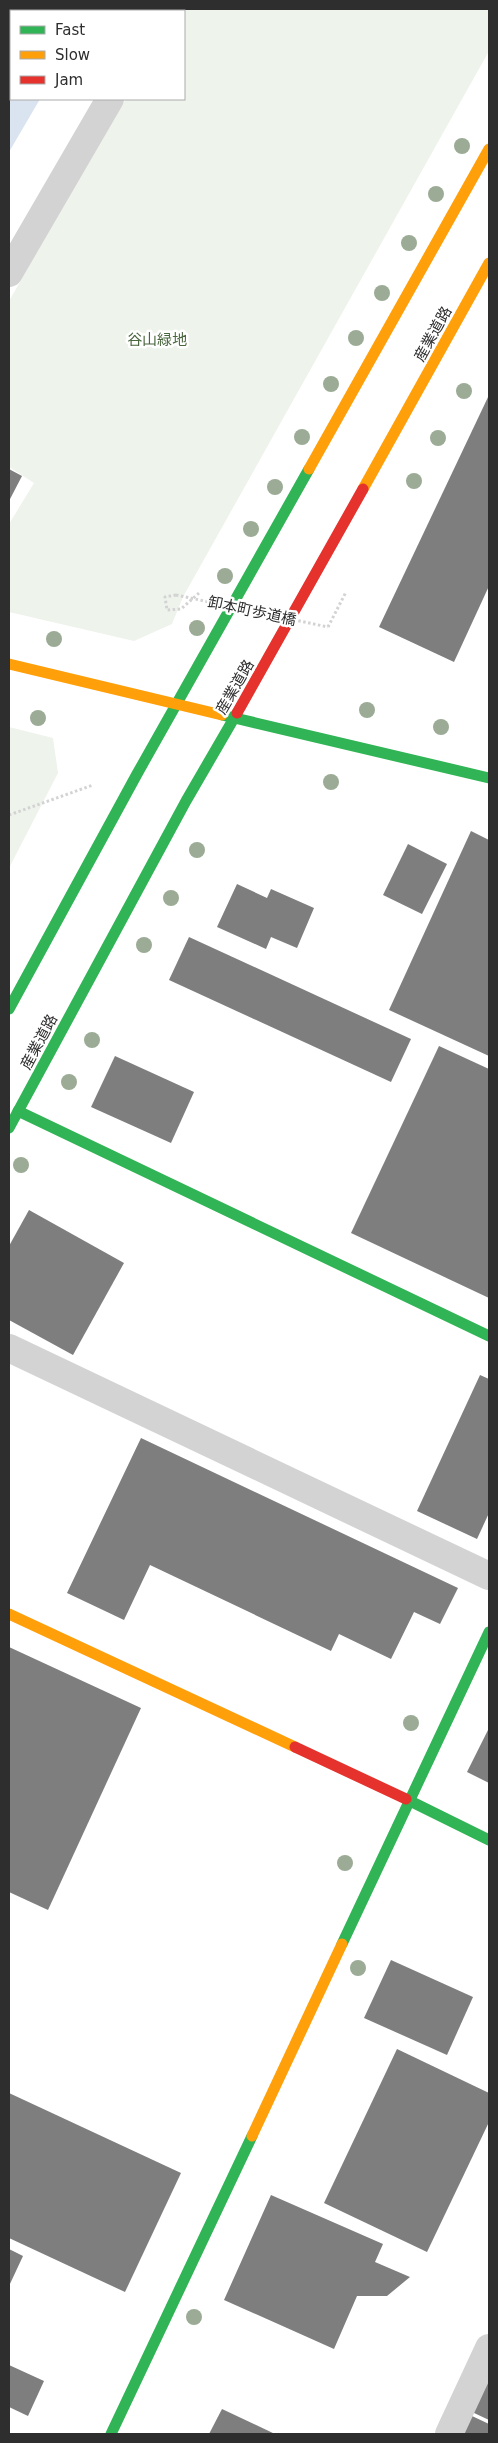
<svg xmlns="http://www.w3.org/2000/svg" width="498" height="2443" viewBox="0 0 498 2443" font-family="'DejaVu Sans','Noto Sans JP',sans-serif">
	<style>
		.green { fill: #eef3ec }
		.water { fill: #dae3f0 }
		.building { fill: #7e7e7e }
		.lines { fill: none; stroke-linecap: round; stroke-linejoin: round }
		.path { stroke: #d3d3d3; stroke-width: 3; stroke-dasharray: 2.5 2.5; stroke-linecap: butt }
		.street { stroke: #d3d3d3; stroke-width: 28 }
		.fast { stroke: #30b455; stroke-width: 11 }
		.slow { stroke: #ff9f0a; stroke-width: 11 }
		.jam { stroke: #e5322d; stroke-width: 11 }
		.path-bridge { stroke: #d3d3d3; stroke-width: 3; stroke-dasharray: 2.5 2.5; stroke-linecap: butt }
		.tree { fill: #9bab95 }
		.labels { text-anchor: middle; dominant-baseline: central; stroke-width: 5; stroke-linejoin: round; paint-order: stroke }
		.street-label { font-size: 15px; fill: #2e2e2e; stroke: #fff }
		.park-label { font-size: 15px; fill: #4a663f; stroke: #fff }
	</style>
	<rect width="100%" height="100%" fill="#fff"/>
	<!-- green -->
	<g class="green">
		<path d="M178 9H489V51L183 597 172 624 134 641 9 612V524L34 483 9 467V301L126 99H184V11H176Z"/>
		<path d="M9 727 53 738 58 773 9 868Z"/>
	</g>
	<!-- water -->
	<path class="water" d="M9 9H94L92 11H11V99H40L9 152Z"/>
	<!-- building -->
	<g class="building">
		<path d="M489 395V586L454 662 379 627Z"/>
		<path d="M9 469 22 476 9 501Z"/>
		<path d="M471 831 489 840V1056L389 1010Z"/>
		<path d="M408 844 447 864 422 914 383 895Z"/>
		<path d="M237 884 267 898 271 889 314 908 297 948 271 937 266 949 217 927Z"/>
		<path d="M189 937 411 1039 391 1082 169 980Z"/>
		<path d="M439 1046 489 1069V1298L351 1233Z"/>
		<path d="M115 1056 194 1092 171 1143 91 1107Z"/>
		<path d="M29 1210 124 1263 73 1355 9 1320V1246Z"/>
		<path d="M480 1375 489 1379V1513L477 1539 417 1511Z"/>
		<path d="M141 1438 458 1588 440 1624 414 1612 391 1659 339 1634 331 1651 150 1565 124 1620 67 1593Z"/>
		<path d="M9 1647 141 1708 48 1910 9 1892Z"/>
		<path d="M489 1728V1783L467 1772Z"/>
		<path d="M391 1960 473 1997 447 2055 364 2018Z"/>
		<path d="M397 2049 489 2093V2122L427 2252 324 2203Z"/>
		<path d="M9 2093 181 2173 125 2292 9 2238Z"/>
		<path d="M271 2195 383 2244 375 2262 410 2277 387 2296H357L334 2349 224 2300Z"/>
		<path d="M9 2249 23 2256 9 2286Z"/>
		<path d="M9 2365 44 2381 28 2416 9 2407Z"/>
		<path d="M489 2374V2420L472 2412Z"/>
		<path d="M222 2409 275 2434H209Z"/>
		<path d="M472 2416 489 2424V2434H463Z"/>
	</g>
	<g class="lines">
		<!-- path -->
		<g class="path">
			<path d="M176 595 165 597 167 610 181 609 199 593"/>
			<path d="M328 627 346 592"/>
			<path d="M9 815 93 785"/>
		</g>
		<!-- street -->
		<g class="street">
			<path d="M161 11 163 9"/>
			<path d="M9 273 110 99"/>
			<path d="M9 1348 489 1576"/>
			<path d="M449 2434 489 2348"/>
		</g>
		<!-- fast -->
		<g class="fast">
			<path d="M222 715 489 778"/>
			<path d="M9 1009 137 774 309 469"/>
			<path d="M18 1111 489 1336"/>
			<path d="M9 1128 186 801 237 713"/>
			<path d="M406 1799 489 1840"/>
			<path d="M342 1944 489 1632"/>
			<path d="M111 2434 252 2136"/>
		</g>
		<!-- slow -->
		<g class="slow">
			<path d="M309 469 489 149"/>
			<path d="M363 489 489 263"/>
			<path d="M9 664 222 715"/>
			<path d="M9 1614 295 1747"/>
			<path d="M252 2136 342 1944"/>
		</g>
		<!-- jam -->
		<g class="jam">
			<path d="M237 713 363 489"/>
			<path d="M295 1747 406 1799"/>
		</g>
		<!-- path-bridge -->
		<path class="path-bridge" d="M176 595 328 627"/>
	</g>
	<!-- trees -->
	<g class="tree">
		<circle cx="462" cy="146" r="8"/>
		<circle cx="436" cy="194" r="8"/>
		<circle cx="409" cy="243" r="8"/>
		<circle cx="382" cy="293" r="8"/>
		<circle cx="356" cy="338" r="8"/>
		<circle cx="331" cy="384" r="8"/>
		<circle cx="464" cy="391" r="8"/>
		<circle cx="302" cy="437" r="8"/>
		<circle cx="438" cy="438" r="8"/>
		<circle cx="414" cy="481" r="8"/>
		<circle cx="275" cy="487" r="8"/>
		<circle cx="251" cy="529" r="8"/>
		<circle cx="225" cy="576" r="8"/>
		<circle cx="197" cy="628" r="8"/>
		<circle cx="54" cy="639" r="8"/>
		<circle cx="367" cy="710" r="8"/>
		<circle cx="38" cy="718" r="8"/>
		<circle cx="441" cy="727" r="8"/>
		<circle cx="331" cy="782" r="8"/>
		<circle cx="197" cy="850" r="8"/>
		<circle cx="171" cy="898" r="8"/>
		<circle cx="144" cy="945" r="8"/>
		<circle cx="92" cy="1040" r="8"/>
		<circle cx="69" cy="1082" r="8"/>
		<circle cx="21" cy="1165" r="8"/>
		<circle cx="411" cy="1723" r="8"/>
		<circle cx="345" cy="1863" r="8"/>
		<circle cx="358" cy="1968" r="8"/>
		<circle cx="194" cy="2317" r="8"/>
	</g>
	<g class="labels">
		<!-- street labels -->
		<g class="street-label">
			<text transform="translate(433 334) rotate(-61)">産業道路</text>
			<text transform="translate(252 611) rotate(12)">卸本町歩道橋</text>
			<text transform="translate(235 687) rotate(-60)">産業道路</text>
			<text transform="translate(39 1042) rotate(-62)">産業道路</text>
		</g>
		<!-- park labels -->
		<g class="park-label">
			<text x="157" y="340">谷山緑地</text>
		</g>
	</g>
	<!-- border -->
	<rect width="498" height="2443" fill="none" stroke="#2e2e2e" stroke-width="20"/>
	<!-- legend -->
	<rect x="10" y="10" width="175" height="90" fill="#ffffff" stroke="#ababab"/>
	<rect x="20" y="26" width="25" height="8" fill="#30b455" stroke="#ababab"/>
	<text x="55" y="35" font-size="15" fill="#2e2e2e">Fast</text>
	<rect x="20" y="51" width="25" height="8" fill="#ff9f0a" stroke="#ababab"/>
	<text x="55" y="60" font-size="15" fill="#2e2e2e">Slow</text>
	<rect x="20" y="76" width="25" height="8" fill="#e5322d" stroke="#ababab"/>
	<text x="55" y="85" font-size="15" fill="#2e2e2e">Jam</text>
</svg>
